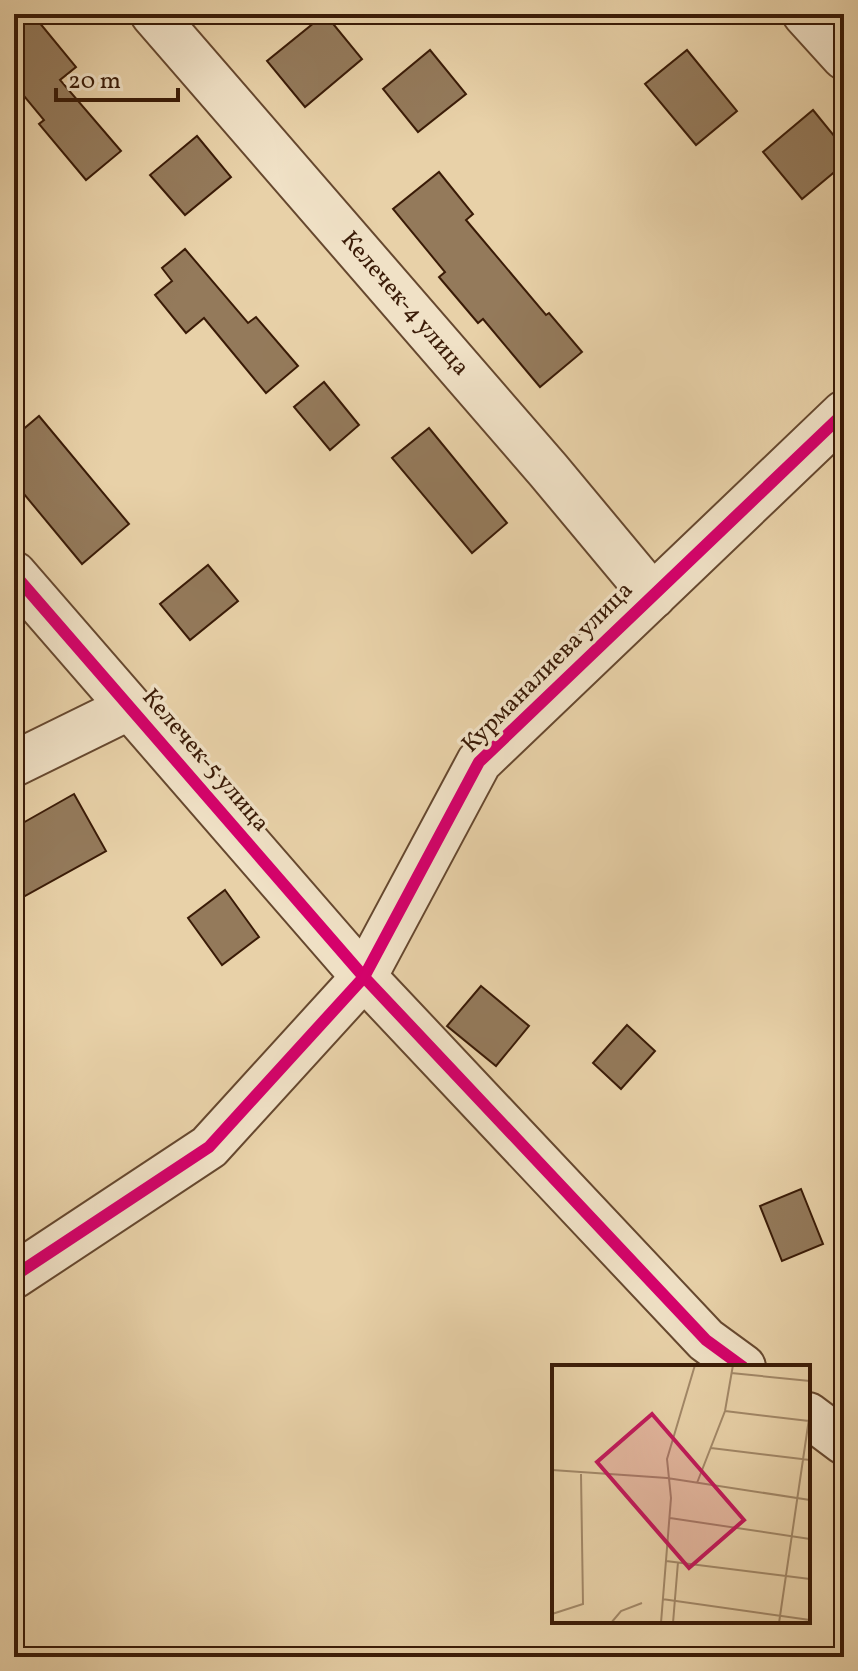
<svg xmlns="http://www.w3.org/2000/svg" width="858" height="1671" viewBox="0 0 858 1671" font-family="Vollkorn,serif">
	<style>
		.building { fill: #947a5b; stroke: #3a1b07; stroke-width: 2 }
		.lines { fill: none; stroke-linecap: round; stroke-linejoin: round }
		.minor-casing { stroke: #66482f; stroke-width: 48 }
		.minor { stroke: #f0e1c6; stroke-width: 44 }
		.cycleway-casing { stroke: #f0e1c6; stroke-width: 17 }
		.cycleway { stroke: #d6006c; stroke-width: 12 }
		.labels { text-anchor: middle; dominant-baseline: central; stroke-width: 7; stroke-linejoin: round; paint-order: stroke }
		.street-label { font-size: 24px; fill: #3a1b07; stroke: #f0e1c6 }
		.inset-road { fill: none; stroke: #a28868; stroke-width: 2 }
		.view { fill: #c2185b; fill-opacity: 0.15; stroke: #c2185b; stroke-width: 4 }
		.inset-edge { fill: none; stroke: #3a1b07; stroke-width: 4 }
	</style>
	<rect width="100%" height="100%" fill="#e8d1a8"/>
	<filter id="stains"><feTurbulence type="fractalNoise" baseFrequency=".0025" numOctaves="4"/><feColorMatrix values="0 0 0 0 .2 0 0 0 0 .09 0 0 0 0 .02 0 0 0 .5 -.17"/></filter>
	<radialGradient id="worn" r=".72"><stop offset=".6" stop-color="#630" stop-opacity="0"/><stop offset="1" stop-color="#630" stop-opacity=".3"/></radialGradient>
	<!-- building -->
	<g class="building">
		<path d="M325 14 362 59 305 107 267 61Z"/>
		<path d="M34 16 76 67 60 80 121 151 86 180 39 124 44 120 14 84V32Z"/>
		<path d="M430 50 466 94 418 132 383 89Z"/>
		<path d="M687 50 737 111 696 145 645 84Z"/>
		<path d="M813 110 844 148V164L802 199 763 152Z"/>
		<path d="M197 136 231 177 185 215 150 175Z"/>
		<path d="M439 172 473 214 466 220 546 315 549 313 582 352 540 387 483 319 478 323 439 277 445 272 393 209Z"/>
		<path d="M185 249 248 323 256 317 298 366 266 393 204 318 186 333 155 295 172 281 162 268Z"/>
		<path d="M324 382 359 425 330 450 294 407Z"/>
		<path d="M39 416 129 524 82 564 14 482V437Z"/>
		<path d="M429 428 507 523 472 553 392 458Z"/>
		<path d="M208 565 238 601 190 640 160 604Z"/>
		<path d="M74 794 106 851 14 902V828Z"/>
		<path d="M225 890 259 937 222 965 188 918Z"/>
		<path d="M481 986 529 1026 496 1066 447 1026Z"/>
		<path d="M627 1025 655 1051 621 1089 593 1063Z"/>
		<path d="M801 1189 823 1244 782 1261 760 1206Z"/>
	</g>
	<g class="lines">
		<defs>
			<g id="minor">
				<path id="s1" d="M153 14 548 470 653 596"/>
				<path d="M805 14 844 57"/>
				<path d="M14 574 364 977 706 1340 743 1367"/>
				<path d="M14 764 128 708"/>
				<path d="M14 1276 209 1147 364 977 479 762 844 413"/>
				<path d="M808 1415 844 1442"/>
			</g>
		</defs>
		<!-- minor casing -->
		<use href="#minor" class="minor-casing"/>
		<!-- minor -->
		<use href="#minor" class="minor"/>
		<defs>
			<g id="cycleway">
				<path d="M14 574 364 977 706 1340 743 1367"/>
				<path d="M14 1276 209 1147 364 977 479 762 844 413"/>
			</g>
		</defs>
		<!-- cycleway casing -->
		<use href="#cycleway" class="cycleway-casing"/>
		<!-- cycleway -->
		<use href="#cycleway" class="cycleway"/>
	</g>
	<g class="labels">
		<!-- street labels -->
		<g class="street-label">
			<text stroke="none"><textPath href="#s1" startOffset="384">Келечек-4 улица</textPath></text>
			<text transform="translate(548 668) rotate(-45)">Курманалиева улица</text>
			<text transform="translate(205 761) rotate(49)">Келечек-5 улица</text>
		</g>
	</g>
	<!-- overview -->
	<g transform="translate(552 1365)">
		<rect width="258" height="258" fill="#e8d1a8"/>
		<path class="inset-road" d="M179 8 258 16M173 46 257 56M159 83 258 95M0 105 115 113 258 135M145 118 173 46 181 0M118 153 258 174M114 196 258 214M110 234 258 255M0 249 31 239 29 109M59 258 69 246 90 238M109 258 119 133 115 94 143 0M121 258 126 197M227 258 258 47"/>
		<path class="view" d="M100 49 192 155 137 203 45 97Z"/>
		<rect width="258" height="258" class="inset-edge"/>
	</g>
	<!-- margin -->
	<rect width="858" height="1671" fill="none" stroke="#e8d1a8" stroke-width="48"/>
	<rect x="16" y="16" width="826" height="1639" fill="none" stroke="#3a1b07" stroke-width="4"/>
	<rect x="24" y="24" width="810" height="1623" fill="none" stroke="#3a1b07" stroke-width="2"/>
	<!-- scale -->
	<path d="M56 88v12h122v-12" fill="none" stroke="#3a1b07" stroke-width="4"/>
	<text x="68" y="88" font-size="24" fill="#3a1b07" stroke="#f0e1c6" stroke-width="6" paint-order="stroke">20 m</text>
	<rect width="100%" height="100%" filter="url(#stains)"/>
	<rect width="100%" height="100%" fill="url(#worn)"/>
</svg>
